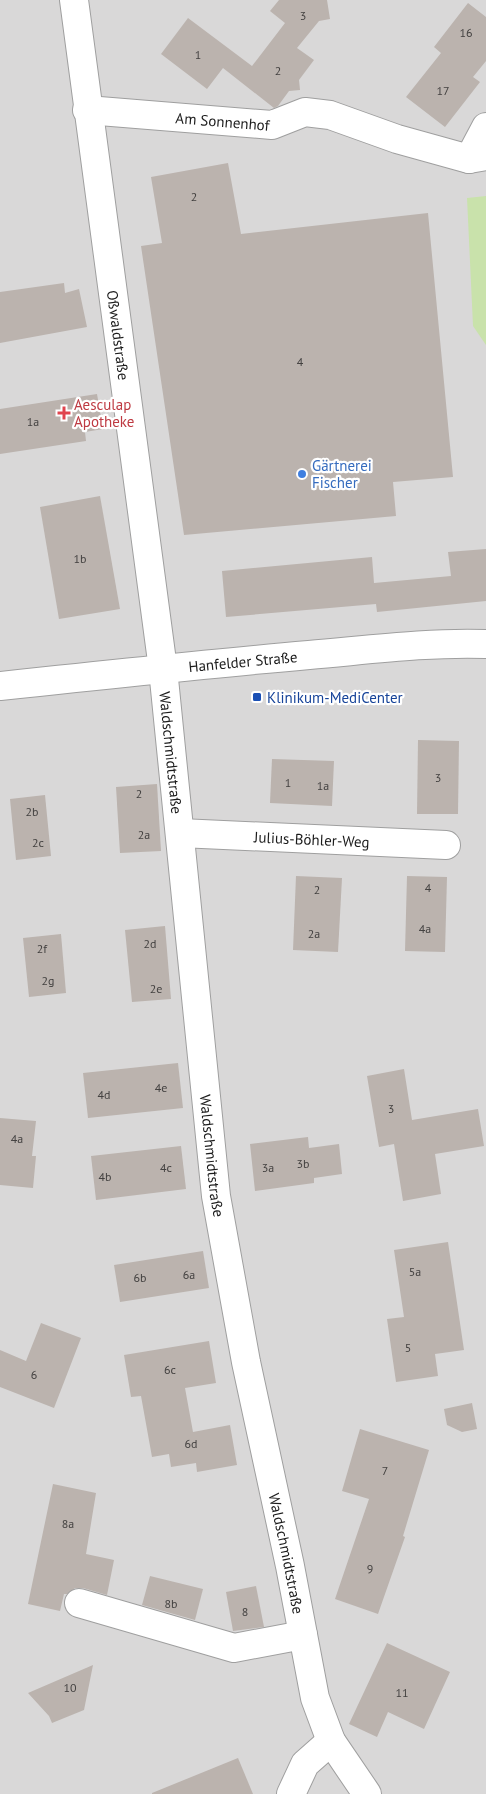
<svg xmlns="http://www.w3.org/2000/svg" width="486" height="1794" viewBox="0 0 486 1794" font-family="'PT Sans',sans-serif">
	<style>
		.residential { fill: #d9d8d8 }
		.grass { fill: #c9e2ab }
		.building { fill: #bbb3ae }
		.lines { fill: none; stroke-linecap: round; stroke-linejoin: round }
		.minor-casing { stroke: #9f9f9f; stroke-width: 30 }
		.minor { stroke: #fff; stroke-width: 28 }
		.health-dot { fill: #e0444e; stroke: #fff; stroke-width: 2 }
		.shop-dot { fill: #3f7fe0; stroke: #fff; stroke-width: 2 }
		.transit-dot { fill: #1a4fb4; stroke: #fff; stroke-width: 2 }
		.labels { text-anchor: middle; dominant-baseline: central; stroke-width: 4.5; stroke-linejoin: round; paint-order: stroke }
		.number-label { font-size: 12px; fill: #434140 }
		.street-label { font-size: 15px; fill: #1b1b1b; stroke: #fff }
		.health-label { font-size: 15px; fill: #be3a42; stroke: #fff; text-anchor: start }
		.shop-label { font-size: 15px; fill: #366cbe; stroke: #fff; text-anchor: start }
		.transit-label { font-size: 15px; fill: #164399; stroke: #fff; text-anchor: start }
	</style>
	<rect width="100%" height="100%" fill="#ebe7e1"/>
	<!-- residential -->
	<rect class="residential" x="0" y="0" width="486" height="1794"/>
	<!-- grass -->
	<path class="grass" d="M486 196V345L473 326 467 198Z"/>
	<!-- building -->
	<g class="building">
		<path d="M279 0H327L330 19 319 21 297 48 314 60 299 80 300 90 289 91 278 106 274 108 223 68 207 89 161 54 188 18 252 66 285 23 270 11Z"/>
		<path d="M468 3 486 17V61L473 77 480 82 445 127 406 97 441 53 434 47Z"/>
		<path d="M228 163 241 234 428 213 453 477 393 482 396 516 184 535 141 246 162 243 151 177Z"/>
		<path d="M64 283 65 293 79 289 87 327 0 343V292Z"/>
		<path d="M97 394 103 429 85 432 86 441 0 454V409Z"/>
		<path d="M100 496 120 609 59 619 40 507Z"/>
		<path d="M486 549V601L377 612 376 604 226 617 222 571 372 557 374 583 451 576 448 552Z"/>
		<path d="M418 740 459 741 458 814H417Z"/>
		<path d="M272 759 334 761 332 806 270 803Z"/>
		<path d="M157 784 161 851 120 853 116 787Z"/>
		<path d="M45 795 51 856 16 860 10 799Z"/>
		<path d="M296 876 342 878 338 952 293 950Z"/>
		<path d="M407 876 447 877 445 952 405 951Z"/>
		<path d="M165 926 171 999 132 1002 125 930Z"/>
		<path d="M61 934 66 993 29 997 23 938Z"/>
		<path d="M178 1063 183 1108 88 1118 83 1073Z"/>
		<path d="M404 1069 412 1120 478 1109 484 1146 435 1154 441 1194 403 1201 394 1144 379 1147 367 1076Z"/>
		<path d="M0 1118 36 1121 32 1156H36L33 1188 0 1185Z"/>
		<path d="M308 1137 309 1148 339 1144 342 1174 314 1178V1183L255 1191 250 1144Z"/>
		<path d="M181 1146 186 1189 96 1200 91 1156Z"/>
		<path d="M448 1242 464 1350 435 1354 438 1376 396 1382 387 1319 404 1317 394 1250Z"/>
		<path d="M203 1251 209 1288 120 1302 114 1265Z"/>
		<path d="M41 1323 81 1338 54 1408 0 1387V1350L26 1361Z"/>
		<path d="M209 1341 216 1383 185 1388 193 1432 230 1425 237 1465 197 1472 196 1463 171 1467 169 1454 152 1457 141 1396 131 1397 124 1355Z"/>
		<path d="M472 1403 477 1429 462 1432 447 1425 444 1409Z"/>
		<path d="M360 1429 429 1450 403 1536 405 1537 378 1614 335 1599 369 1499 342 1491Z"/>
		<path d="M53 1484 96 1493 86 1554 114 1560 107 1595 83 1588H75L67 1594H64L60 1611 28 1604Z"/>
		<path d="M150 1576 203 1589 195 1620 142 1605Z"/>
		<path d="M256 1586 264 1627 233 1631 226 1592Z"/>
		<path d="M387 1643 450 1672 424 1729 388 1712 377 1737 349 1724Z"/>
		<path d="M93 1665 84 1710 52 1723 49 1716 28 1693Z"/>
		<path d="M238 1758 253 1794H152V1793Z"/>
	</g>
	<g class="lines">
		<defs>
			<g id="minor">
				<path id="s1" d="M74 0 163 669 216 1196 246 1362 290 1566 315 1698 331 1741 367 1794"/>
				<path id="s2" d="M87 110 272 125 305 112 330 115 397 139 469 159 486 156"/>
				<path d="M469 159 486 127"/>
				<path id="s3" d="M0 686C103 675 206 664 309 655 368 650 427 642 486 644"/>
				<path id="s4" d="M180 833 446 845"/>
				<path d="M79 1603 234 1648 303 1635"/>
				<path d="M291 1794 305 1764 331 1741"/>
			</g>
		</defs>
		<!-- minor casing -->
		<use href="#minor" class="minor-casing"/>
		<!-- minor -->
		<use href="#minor" class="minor"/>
	</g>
	<!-- markers -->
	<path class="health-dot" d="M61.5 405.5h5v5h5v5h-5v5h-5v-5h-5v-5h5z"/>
	<circle class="shop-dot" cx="302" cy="474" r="5"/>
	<rect class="transit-dot" x="252" y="692" width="10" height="10" rx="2.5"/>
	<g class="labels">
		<!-- number labels -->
		<g class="number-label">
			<text x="303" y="15">3</text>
			<text x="466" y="32">16</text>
			<text x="198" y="54">1</text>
			<text x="278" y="70">2</text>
			<text x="443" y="90">17</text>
			<text x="194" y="196">2</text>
			<text x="300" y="361">4</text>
			<text x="33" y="421">1a</text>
			<text x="80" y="558">1b</text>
			<text x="438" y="777">3</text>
			<text x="288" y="782">1</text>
			<text x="323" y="785">1a</text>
			<text x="139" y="793">2</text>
			<text x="32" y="811">2b</text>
			<text x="144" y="834">2a</text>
			<text x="38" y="842">2c</text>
			<text x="428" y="887">4</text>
			<text x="317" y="889">2</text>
			<text x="425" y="928">4a</text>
			<text x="314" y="933">2a</text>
			<text x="150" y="943">2d</text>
			<text x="42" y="948">2f</text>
			<text x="48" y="980">2g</text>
			<text x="156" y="988">2e</text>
			<text x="161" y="1087">4e</text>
			<text x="104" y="1094">4d</text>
			<text x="391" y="1108">3</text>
			<text x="17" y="1138">4a</text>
			<text x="303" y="1163">3b</text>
			<text x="166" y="1167">4c</text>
			<text x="268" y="1167">3a</text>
			<text x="105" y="1176">4b</text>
			<text x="415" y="1271">5a</text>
			<text x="189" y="1274">6a</text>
			<text x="140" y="1277">6b</text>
			<text x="408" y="1347">5</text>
			<text x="170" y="1369">6c</text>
			<text x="34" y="1374">6</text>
			<text x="191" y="1443">6d</text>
			<text x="385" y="1470">7</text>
			<text x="68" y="1523">8a</text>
			<text x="370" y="1568">9</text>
			<text x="171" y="1603">8b</text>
			<text x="245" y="1611">8</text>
			<text x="70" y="1687">10</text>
			<text x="402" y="1692">11</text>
		</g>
		<!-- street labels -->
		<g class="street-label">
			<text stroke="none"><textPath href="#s2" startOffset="136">Am Sonnenhof</textPath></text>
			<text stroke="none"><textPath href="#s1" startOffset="338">Oßwaldstraße</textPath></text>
			<text stroke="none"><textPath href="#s3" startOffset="244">Hanfelder Straße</textPath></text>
			<text stroke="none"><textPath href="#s1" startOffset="759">Waldschmidtstraße</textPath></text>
			<text stroke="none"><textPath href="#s4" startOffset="132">Julius-Böhler-Weg</textPath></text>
			<text stroke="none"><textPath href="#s1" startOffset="1164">Waldschmidtstraße</textPath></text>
			<text stroke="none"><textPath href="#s1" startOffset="1569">Waldschmidtstraße</textPath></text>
		</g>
		<!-- health labels -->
		<g class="health-label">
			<text x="74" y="404">Aesculap<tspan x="74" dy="17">Apotheke</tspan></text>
		</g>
		<!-- shop labels -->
		<g class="shop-label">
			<text x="312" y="465">Gärtnerei<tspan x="312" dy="17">Fischer</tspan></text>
		</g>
		<!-- transit labels -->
		<g class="transit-label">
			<text x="267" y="697">Klinikum-MediCenter</text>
		</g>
	</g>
</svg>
